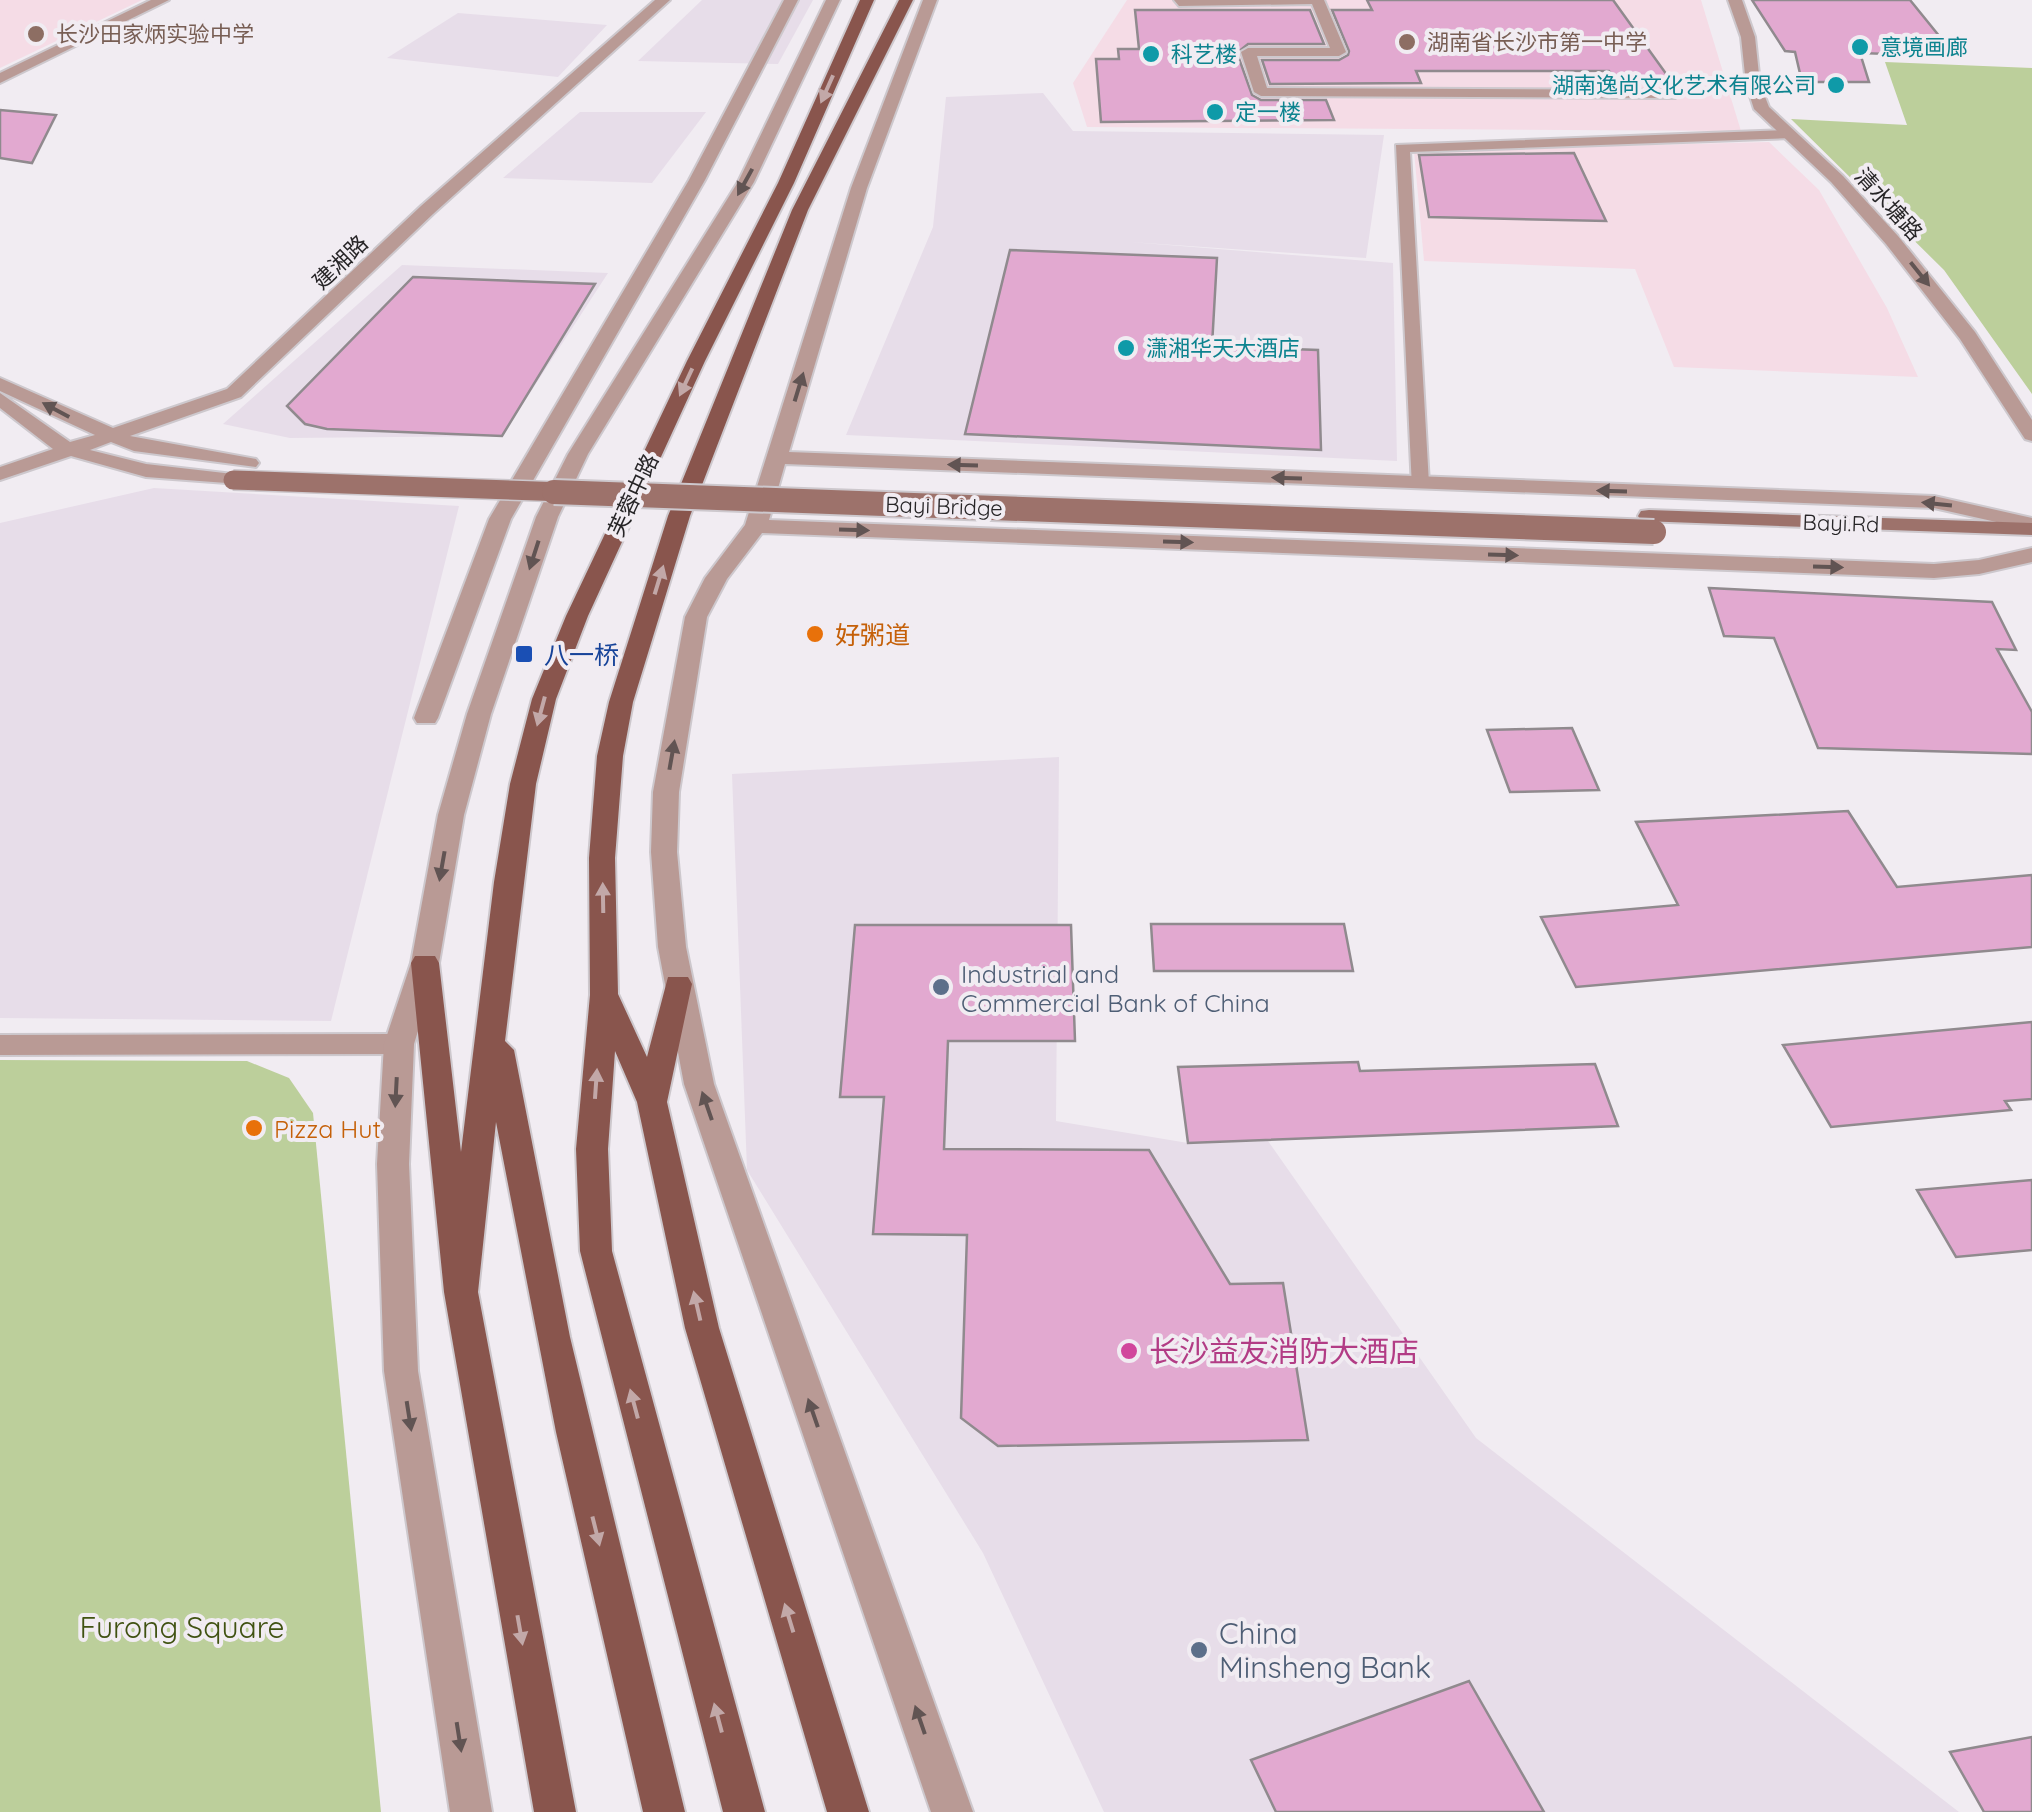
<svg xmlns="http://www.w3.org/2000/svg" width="2032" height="1812" viewBox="0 0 2032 1812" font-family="Quicksand,'Noto Sans SC',sans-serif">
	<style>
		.built { fill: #e7dde9 }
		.education { fill: #f5dce6 }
		.green { fill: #bccf9b }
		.building { fill: #e2a9d0; stroke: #908a8e; stroke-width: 2.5 }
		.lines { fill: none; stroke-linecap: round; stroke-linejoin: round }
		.minor-casing { stroke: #cdc8cd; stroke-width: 4 }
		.tertiary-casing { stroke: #cdc8cd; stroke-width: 4 }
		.secondary-casing { stroke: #cdc8cd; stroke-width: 4 }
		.primary-casing { stroke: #cdc8cd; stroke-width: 4 }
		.minor { fill: #b99a95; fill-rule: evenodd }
		.tertiary { fill: #b99a95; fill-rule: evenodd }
		.secondary { fill: #9d726b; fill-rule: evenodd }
		.primary { fill: #89554d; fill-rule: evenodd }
		.secondary-bridge-far1-casing { stroke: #cdc8cd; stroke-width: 22; stroke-linecap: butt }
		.secondary-bridge-casing { stroke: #cdc8cd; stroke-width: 28; stroke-linecap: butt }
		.secondary-bridge-far1 { stroke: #9d726b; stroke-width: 19 }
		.secondary-bridge { stroke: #9d726b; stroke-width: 24 }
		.oneway { fill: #c2a8a8 }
		.oneway2 { fill: #615453 }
		.education-dot { fill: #8d6e63; stroke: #f1ecf2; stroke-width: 4 }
		.culture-dot { fill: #0f9aa8; stroke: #f1ecf2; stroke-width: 4 }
		.food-dot { fill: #e8710a; stroke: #f1ecf2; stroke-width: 4 }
		.transit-dot { fill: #1a4fb4; stroke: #f1ecf2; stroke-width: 4 }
		.service-dot { fill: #5c6f8a; stroke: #f1ecf2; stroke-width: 4 }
		.hotel-dot { fill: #d1479c; stroke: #f1ecf2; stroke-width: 4 }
		.labels { text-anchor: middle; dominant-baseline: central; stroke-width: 8; stroke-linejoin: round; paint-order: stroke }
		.far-education-label { font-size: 22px; fill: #785e54; stroke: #f1ecf2; text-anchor: start }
		.far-culture-label { font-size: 22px; fill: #0d838f; stroke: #f1ecf2; text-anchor: start }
		.far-street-label { font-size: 22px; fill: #272527; stroke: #f1ecf2 }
		.food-label { font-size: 25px; fill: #c56008; stroke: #f1ecf2; text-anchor: start }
		.transit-label { font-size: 25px; fill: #164399; stroke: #f1ecf2; text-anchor: start }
		.service-label { font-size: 25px; fill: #4e5e75; stroke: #f1ecf2; text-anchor: start }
		.near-hotel-label { font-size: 30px; fill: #b23c85; stroke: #f1ecf2; text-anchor: start }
		.near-park-label { font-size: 30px; fill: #405212; stroke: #f1ecf2 }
		.near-service-label { font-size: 30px; fill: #4e5e75; stroke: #f1ecf2; text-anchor: start }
	</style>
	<rect width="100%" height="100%" fill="#f1ecf2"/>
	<!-- built -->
	<g class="built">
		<path d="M702 0H813L778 64 638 61Z"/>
		<path d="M458 13 607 25 558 77 387 58Z"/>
		<path d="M1043 93 1073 131 1384 135 1366 258 1130 242 1393 263 1397 461 846 435 933 227 946 97Z"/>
		<path d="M580 112H706L652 183 503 178Z"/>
		<path d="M402 265 608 273 502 436 290 438 223 424Z"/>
		<path d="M154 488 459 506 331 1021 0 1018V523Z"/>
		<path d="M1059 757 1056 1121 1188 1143 1268 1141 1476 1438 1959 1812H1104L983 1553 747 1170 732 774Z"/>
	</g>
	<!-- education -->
	<g class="education">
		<path d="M0 0H142L0 68Z"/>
		<path d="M1127 0H1701L1741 131 1087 127 1073 83Z"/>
		<path d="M1769 142 1819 190 1887 308 1918 377 1674 367 1635 269 1424 261 1414 151Z"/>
	</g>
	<!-- green -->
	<g class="green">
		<path d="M1885 62 2032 68V394L1944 270 1791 119 1907 125Z"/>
		<path d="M0 1060 247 1061 289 1078 313 1113 381 1812H0Z"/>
	</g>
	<!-- building -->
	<g class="building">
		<path d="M1367 0H1613L1672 82H1617L1609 71H1416L1421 83 1270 84 1262 60H1339L1348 55 1349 51 1332 10H1372Z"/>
		<path d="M1752 0H1910L1940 37 1929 36 1947 56 1860 53 1869 82H1802L1795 52 1785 51Z"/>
		<path d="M1135 10H1310L1324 44H1248L1237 53 1252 95 1261 100H1326L1334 120 1101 122 1096 59H1119L1118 49H1139Z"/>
		<path d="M0 110 56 115 32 163 0 158Z"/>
		<path d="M1574 153 1606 221 1429 217 1419 155Z"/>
		<path d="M1010 250 1217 258 1212 346 1318 350 1321 450 965 434Z"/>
		<path d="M413 277 595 284 502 436 327 429 305 424 287 406Z"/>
		<path d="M1709 588 1992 602 2016 650 1997 649 2032 712V754L1818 748 1774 638 1724 636Z"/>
		<path d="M1572 728 1599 790 1510 792 1487 730Z"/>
		<path d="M1848 811 1897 887 2032 875V947L1576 987 1541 917 1678 905 1636 822Z"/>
		<path d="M1151 924H1344L1353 971H1154Z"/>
		<path d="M855 925H1071L1075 1041H948L944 1149 1149 1150 1230 1284 1283 1283 1308 1440 998 1446 961 1418 967 1235 873 1234 884 1097H840Z"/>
		<path d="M2032 1022V1099L2005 1101 2011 1110 1831 1127 1783 1045Z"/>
		<path d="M1358 1062 1360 1071 1595 1064 1618 1126 1188 1143 1178 1067Z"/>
		<path d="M2032 1180V1250L1956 1257 1917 1190Z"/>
		<path d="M1469 1681 1544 1812H1276L1251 1760Z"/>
		<path d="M2032 1737V1812H1984L1950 1752Z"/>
	</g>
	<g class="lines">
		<defs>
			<g id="minor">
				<path d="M151 0H169L0 83V73Z"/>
				<path d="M784 0H798L705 180 511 519 438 718 435 723H417L414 718 489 519 689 180Z"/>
				<path d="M1174 0H1324L1346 52 1339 56H1257L1267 88 1675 90 1682 94 1675 98 1261 96 1254 92 1241 52 1248 48H1330L1312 4 1179 6Z"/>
				<path d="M1787 130 1795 135 1792 138 1410 152 1429 484 1426 488H1412L1396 145Z"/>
				<path d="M399 1034 409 1037 414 1044 409 1051 399 1054 0 1055V1035Z"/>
			</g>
			<g id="tertiary">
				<path d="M655 0H670L433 214 241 397 130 436 256 459 259 463 256 467 134 451 111 442 90 450 146 464 233 474 243 480 240 484 146 477 71 456 0 480V467L53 449 0 408V393L70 442 95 435 0 391V378L113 428 227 389 421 206Z"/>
				<path d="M826 0H840L754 182 588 454 558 517 491 714 464 815 439 963 414 1044 409 1164 418 1371 492 1812H450L384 1371 377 1164 384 1044 411 963 438 815 467 714 536 517 568 454 738 182Z"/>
				<path d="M923 0H937L867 188 789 452 1934 496 2032 518V530L1934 508 785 464 769 520 1934 564 1979 560 2032 548V562L1979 574 1934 578 762 533 727 579 707 617 679 792 677 852 686 947 714 1084 973 1812H931L684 1084 658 947 651 852 653 792 685 617 705 578 745 525 851 188Z"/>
				<path d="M1728 0H1742L1755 37 1760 84 1769 107 1843 176 1898 236 1975 332 2032 420V441L2025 439 1960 339 1886 244 1831 182 1754 109 1746 84 1741 37Z"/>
			</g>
			<path id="secondary" d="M1649 510 2032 523V535L1641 521 1638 516 1641 511Z"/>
			<g id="primary">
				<path d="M860 0H874L794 183 705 361 588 616 556 699 536 784 505 1041 514 1050 570 1337 685 1812H643L556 1432 496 1122 478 1292 576 1812H534L444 1292 411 963 415 956H435L439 963 461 1152 494 882 510 784 532 699 566 616 687 361 778 183Z"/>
				<path d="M899 0H913L808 210 690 516 633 702 623 756 615 858 618 994 647 1057 668 977H688L692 984 667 1102 719 1328 869 1812H827L685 1328 637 1102 615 1051 608 1149 612 1251 765 1812H723L580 1251 576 1149 590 995 589 858 597 756 609 702 668 516 792 210Z"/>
			</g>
		</defs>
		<!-- minor casing -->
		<use href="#minor" class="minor-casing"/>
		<!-- tertiary casing -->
		<use href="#tertiary" class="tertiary-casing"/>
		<!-- secondary casing -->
		<use href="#secondary" class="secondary-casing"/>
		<!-- primary casing -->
		<use href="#primary" class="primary-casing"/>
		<!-- minor -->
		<use href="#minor" class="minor"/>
		<!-- tertiary -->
		<use href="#tertiary" class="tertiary"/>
		<!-- secondary -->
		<use href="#secondary" class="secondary"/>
		<!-- primary -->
		<use href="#primary" class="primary"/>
		<defs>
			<path id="secondary-bridge-far1" d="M233 480 622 494"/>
			<path id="secondary-bridge" d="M554 492 1654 532"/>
		</defs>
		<!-- secondary-bridge-far1 casing -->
		<use href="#secondary-bridge-far1" class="secondary-bridge-far1-casing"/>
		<!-- secondary-bridge casing -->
		<use href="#secondary-bridge" class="secondary-bridge-casing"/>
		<!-- secondary-bridge-far1 -->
		<use href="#secondary-bridge-far1" class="secondary-bridge-far1"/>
		<!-- secondary-bridge -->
		<use href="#secondary-bridge" class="secondary-bridge"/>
	</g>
	<!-- one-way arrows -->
	<defs><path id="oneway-solid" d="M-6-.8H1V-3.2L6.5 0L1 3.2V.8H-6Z" transform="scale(2.5)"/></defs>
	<g class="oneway">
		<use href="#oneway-solid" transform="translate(827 89) rotate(114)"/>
		<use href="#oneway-solid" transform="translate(686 382) rotate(115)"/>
		<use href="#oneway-solid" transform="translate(659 580) rotate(-73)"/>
		<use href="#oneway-solid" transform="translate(541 711) rotate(105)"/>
		<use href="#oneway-solid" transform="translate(603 898) rotate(-91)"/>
		<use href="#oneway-solid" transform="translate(596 1084) rotate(-86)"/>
		<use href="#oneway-solid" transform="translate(697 1306) rotate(-103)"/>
		<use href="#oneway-solid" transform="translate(634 1404) rotate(-105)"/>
		<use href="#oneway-solid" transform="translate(596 1531) rotate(76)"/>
		<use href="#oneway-solid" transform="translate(789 1618) rotate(-107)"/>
		<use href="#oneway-solid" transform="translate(520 1630) rotate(80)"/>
		<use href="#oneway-solid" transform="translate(718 1718) rotate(-105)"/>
	</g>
	<g class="oneway2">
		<use href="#oneway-solid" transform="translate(745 182) rotate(119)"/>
		<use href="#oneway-solid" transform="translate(1920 274) rotate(51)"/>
		<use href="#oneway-solid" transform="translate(799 387) rotate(-73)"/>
		<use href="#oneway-solid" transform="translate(56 410) rotate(-152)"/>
		<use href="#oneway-solid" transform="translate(963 465) rotate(-178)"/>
		<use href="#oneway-solid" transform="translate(1287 478) rotate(-178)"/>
		<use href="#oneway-solid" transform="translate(1612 491) rotate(-178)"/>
		<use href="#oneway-solid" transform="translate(1937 504) rotate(-174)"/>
		<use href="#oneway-solid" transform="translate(854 530) rotate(2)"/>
		<use href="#oneway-solid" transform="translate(1178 542) rotate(2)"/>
		<use href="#oneway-solid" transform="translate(534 555) rotate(108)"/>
		<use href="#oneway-solid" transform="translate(1503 555) rotate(2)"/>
		<use href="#oneway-solid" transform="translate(1828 567) rotate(2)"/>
		<use href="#oneway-solid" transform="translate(672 755) rotate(-80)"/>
		<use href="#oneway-solid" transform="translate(442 866) rotate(100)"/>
		<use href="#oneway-solid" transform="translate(396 1092) rotate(93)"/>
		<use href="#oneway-solid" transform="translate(707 1106) rotate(-109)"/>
		<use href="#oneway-solid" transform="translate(813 1413) rotate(-109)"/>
		<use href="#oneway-solid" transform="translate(409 1416) rotate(81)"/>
		<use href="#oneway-solid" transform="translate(920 1720) rotate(-109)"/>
		<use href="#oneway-solid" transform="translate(459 1737) rotate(81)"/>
	</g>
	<!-- markers -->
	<g class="education-dot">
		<circle cx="36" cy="34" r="10"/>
		<circle cx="1407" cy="42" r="10"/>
	</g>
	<g class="culture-dot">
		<circle cx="1860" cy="47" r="10"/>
		<circle cx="1151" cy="54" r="10"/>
		<circle cx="1836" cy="85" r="10"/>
		<circle cx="1215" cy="112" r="10"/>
		<circle cx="1126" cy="348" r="10"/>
	</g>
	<g class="food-dot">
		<circle cx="815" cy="634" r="10"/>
		<circle cx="254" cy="1128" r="10"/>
	</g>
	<rect class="transit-dot" x="514" y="644" width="20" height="20" rx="5"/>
	<g class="service-dot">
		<circle cx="941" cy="987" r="10"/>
		<circle cx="1199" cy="1650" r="10"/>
	</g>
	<circle class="hotel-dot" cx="1129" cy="1351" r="10"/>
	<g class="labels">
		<!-- far-education labels -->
		<g class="far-education-label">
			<text x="56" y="34">长沙田家炳实验中学</text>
			<text x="1427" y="42">湖南省长沙市第一中学</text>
		</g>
		<!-- far-culture labels -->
		<g class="far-culture-label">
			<text x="1880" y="47">意境画廊</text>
			<text x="1171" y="54">科艺楼</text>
			<text x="1816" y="85" text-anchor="end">湖南逸尚文化艺术有限公司</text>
			<text x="1235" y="112">定一楼</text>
			<text x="1146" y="348">潇湘华天大酒店</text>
		</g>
		<!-- far-street labels -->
		<g class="far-street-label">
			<text transform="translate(1889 204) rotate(48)">清水塘路</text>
			<text transform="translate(340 262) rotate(-44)">建湘路</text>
			<text transform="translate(633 495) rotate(-65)">芙蓉中路</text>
			<text transform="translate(944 506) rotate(2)">Bayi Bridge</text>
			<text transform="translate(1841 523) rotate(2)">Bayi.Rd</text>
		</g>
		<!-- food labels -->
		<g class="food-label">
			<text x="835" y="634">好粥道</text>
			<text x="274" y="1128">Pizza Hut</text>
		</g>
		<!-- transit labels -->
		<g class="transit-label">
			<text x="544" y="654">八一桥</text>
		</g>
		<!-- service labels -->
		<g class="service-label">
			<text x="961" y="973">Industrial and<tspan x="961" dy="29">Commercial Bank of China</tspan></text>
		</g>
		<!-- near-hotel labels -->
		<g class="near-hotel-label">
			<text x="1149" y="1351">长沙益友消防大酒店</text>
		</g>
		<!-- near-park labels -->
		<g class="near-park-label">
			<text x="182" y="1627">Furong Square</text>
		</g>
		<!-- near-service labels -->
		<g class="near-service-label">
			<text x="1219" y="1633">China<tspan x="1219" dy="34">Minsheng Bank</tspan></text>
		</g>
	</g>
</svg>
